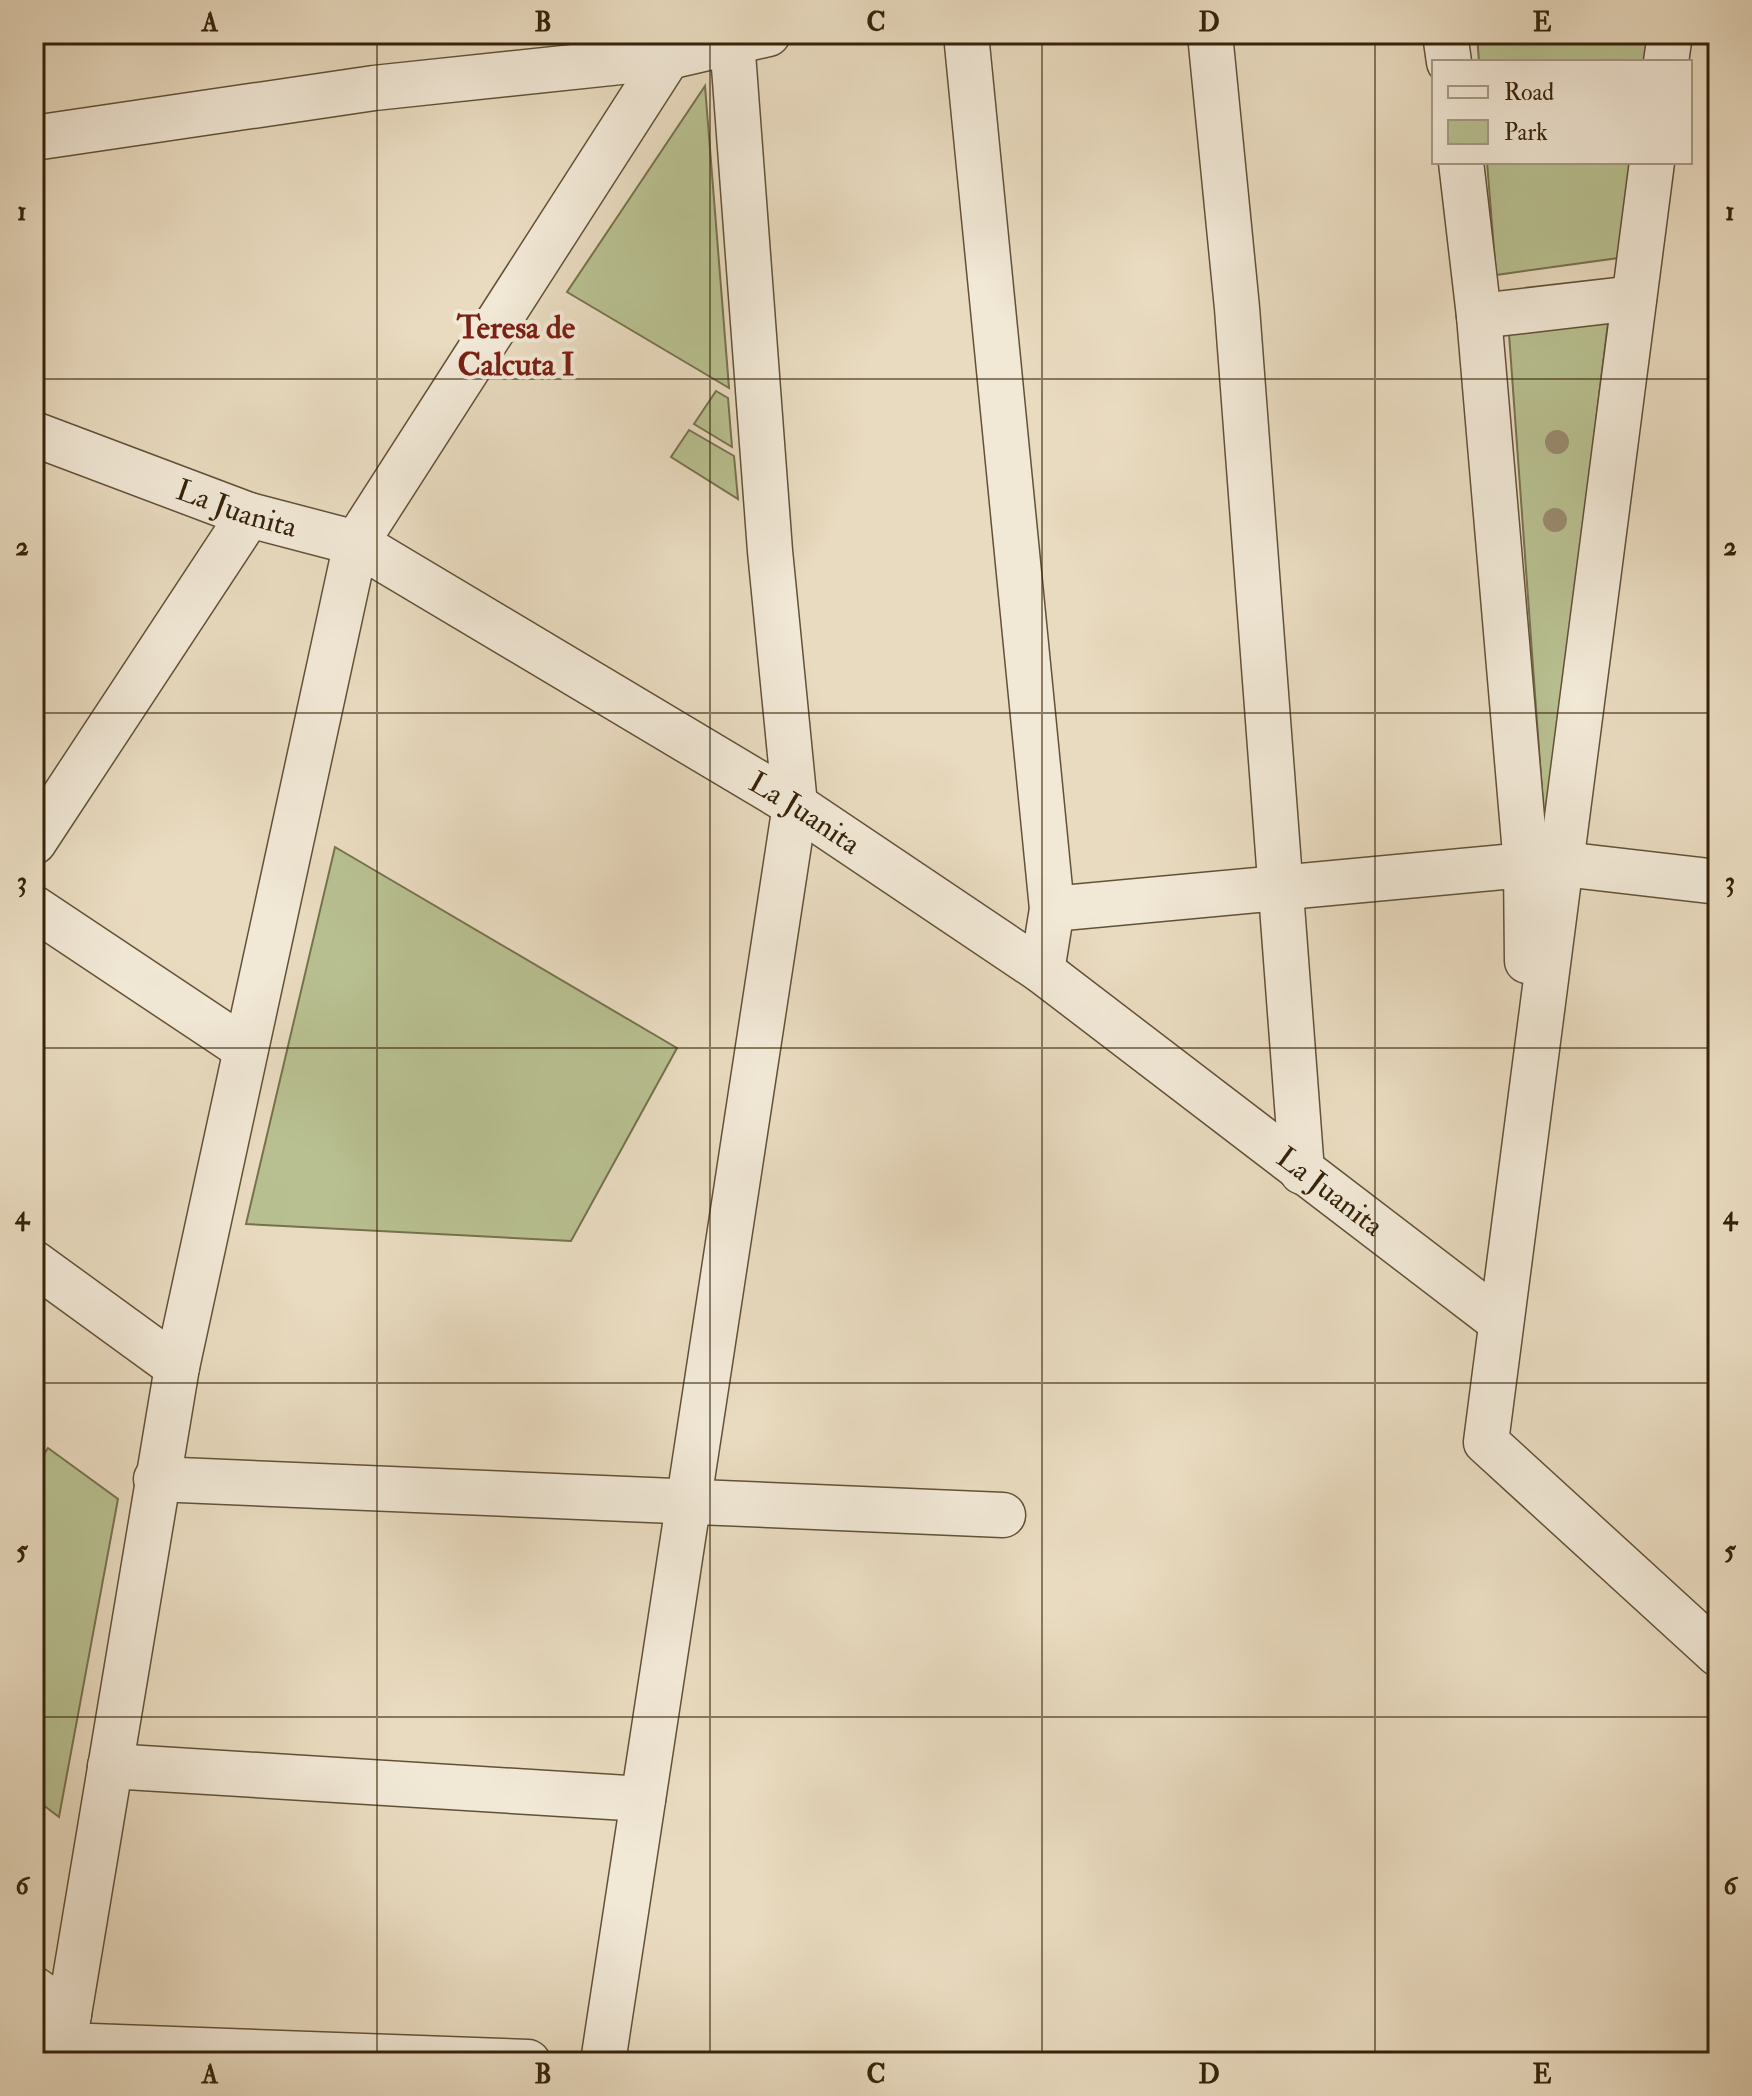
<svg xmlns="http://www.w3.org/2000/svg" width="1752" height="2096" viewBox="0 0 1752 2096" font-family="'IM FELL Double Pica',serif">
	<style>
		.green { fill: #b8c091; stroke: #76724e; stroke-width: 2 }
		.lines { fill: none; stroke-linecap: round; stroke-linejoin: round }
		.minor-casing { stroke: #625138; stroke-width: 47 }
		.minor { stroke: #f1e8d6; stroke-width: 44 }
		.tree { fill: #988b6f }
		.grid { fill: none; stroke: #35230a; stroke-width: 2; stroke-opacity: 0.55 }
		.labels { text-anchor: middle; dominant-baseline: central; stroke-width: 8; stroke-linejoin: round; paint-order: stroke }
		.street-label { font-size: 30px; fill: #35230a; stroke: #f1e8d6 }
		.neighbourhood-label { font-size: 32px; font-weight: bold; fill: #7a1f14; stroke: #f1e8d6 }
		.neatline { fill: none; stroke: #35230a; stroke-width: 3 }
		.grid-label { font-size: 26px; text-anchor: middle; font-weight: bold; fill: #35230a }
	</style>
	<rect width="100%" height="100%" fill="#e9dbc0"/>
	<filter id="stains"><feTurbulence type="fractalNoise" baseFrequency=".0025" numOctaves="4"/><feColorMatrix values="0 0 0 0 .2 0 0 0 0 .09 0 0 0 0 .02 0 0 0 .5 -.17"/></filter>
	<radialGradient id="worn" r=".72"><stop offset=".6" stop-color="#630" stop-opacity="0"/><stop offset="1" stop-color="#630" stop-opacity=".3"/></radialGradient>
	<!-- green -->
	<g class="green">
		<path d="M1477 34H1648L1644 62H1479Z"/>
		<path d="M705 86 729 388 567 292Z"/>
		<path d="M1487 162H1631L1618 258 1496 275Z"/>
		<path d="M1608 323 1547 818 1544 819 1509 334Z"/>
		<path d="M716 391 728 398 732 447 694 424Z"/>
		<path d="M689 430 734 456 738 499 671 457Z"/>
		<path d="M335 847 677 1048 571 1241 246 1224Z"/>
		<path d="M48 1448 118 1499 59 1817 34 1798V1469Z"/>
	</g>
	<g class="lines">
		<defs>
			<g id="minor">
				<path d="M966 34 1052 909 1042 971"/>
				<path d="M1210 34 1237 308 1302 1172"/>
				<path d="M1445 34 1449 62"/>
				<path d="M1666 62 1670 34"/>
				<path d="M34 138 374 88 668 57 768 34"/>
				<path d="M1461 162 1479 316 1526 865 1527 961"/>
				<path d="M1652 162 1486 1442 1718 1654"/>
				<path d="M1479 316 1634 298"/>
				<path id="s1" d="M34 434 249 515 356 543 795 805 1042 971 1501 1322"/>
				<path d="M34 842 249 515"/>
				<path d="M34 908 244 1048"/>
				<path d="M1052 909 1526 865 1563 864 1718 882"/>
				<path d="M34 1263 177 1367"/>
				<path d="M156 1479 1003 1515"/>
				<path d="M110 1766 643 1799"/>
				<path d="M34 1989 69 2014"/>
				<path d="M64 2045 528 2062"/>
				<path d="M61 2062 177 1367 356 543 668 57"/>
				<path d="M603 2062 795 805 770 551 732 40"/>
			</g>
		</defs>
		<!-- minor casing -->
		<use href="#minor" class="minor-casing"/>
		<!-- minor -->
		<use href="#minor" class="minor"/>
	</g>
	<!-- trees -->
	<g class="tree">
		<circle cx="1557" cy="442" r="12"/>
		<circle cx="1555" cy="520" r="12"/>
	</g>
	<!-- grid -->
	<path class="grid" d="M377 34V2062M710 34V2062M1042 34V2062M1375 34V2062M34 379H1718M34 713H1718M34 1048H1718M34 1383H1718M34 1717H1718"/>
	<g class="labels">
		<!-- street labels -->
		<g class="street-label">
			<text stroke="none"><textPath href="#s1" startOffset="216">La Juanita</textPath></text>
			<text stroke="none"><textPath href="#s1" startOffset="864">La Juanita</textPath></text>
			<text stroke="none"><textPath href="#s1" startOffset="1512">La Juanita</textPath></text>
		</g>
		<!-- neighbourhood labels -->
		<g class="neighbourhood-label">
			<text x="516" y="328">Teresa de<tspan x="516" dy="37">Calcuta I</tspan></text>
		</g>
	</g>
	<!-- margin -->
	<rect width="1752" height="2096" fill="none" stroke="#e9dbc0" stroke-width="88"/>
	<!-- legend -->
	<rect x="1432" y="60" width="260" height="104" fill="#f1e8d6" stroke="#a69984" stroke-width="2"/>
	<rect x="1448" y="86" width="40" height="12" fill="#f1e8d6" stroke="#a69984" stroke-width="2"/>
	<text x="1504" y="100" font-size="24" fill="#35230a">Road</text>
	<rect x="1448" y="120" width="40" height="24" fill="#b8c091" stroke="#a69984" stroke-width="2"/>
	<text x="1504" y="140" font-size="24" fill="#35230a">Park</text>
	<rect x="44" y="44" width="1664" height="2008" class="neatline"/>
	<g class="grid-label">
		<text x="210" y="31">A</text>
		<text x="543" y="31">B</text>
		<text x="876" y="31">C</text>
		<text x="1209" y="31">D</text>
		<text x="1542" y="31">E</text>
		<text x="22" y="220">1</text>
		<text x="1730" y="220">1</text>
		<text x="22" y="555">2</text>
		<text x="1730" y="555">2</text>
		<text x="22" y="890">3</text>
		<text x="1730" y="890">3</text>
		<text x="22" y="1224">4</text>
		<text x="1730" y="1224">4</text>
		<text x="22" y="1559">5</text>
		<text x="1730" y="1559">5</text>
		<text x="22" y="1894">6</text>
		<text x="1730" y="1894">6</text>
		<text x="210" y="2083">A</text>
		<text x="543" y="2083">B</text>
		<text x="876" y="2083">C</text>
		<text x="1209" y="2083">D</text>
		<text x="1542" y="2083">E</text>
	</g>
	<rect width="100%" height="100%" filter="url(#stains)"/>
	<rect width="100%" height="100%" fill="url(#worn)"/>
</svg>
